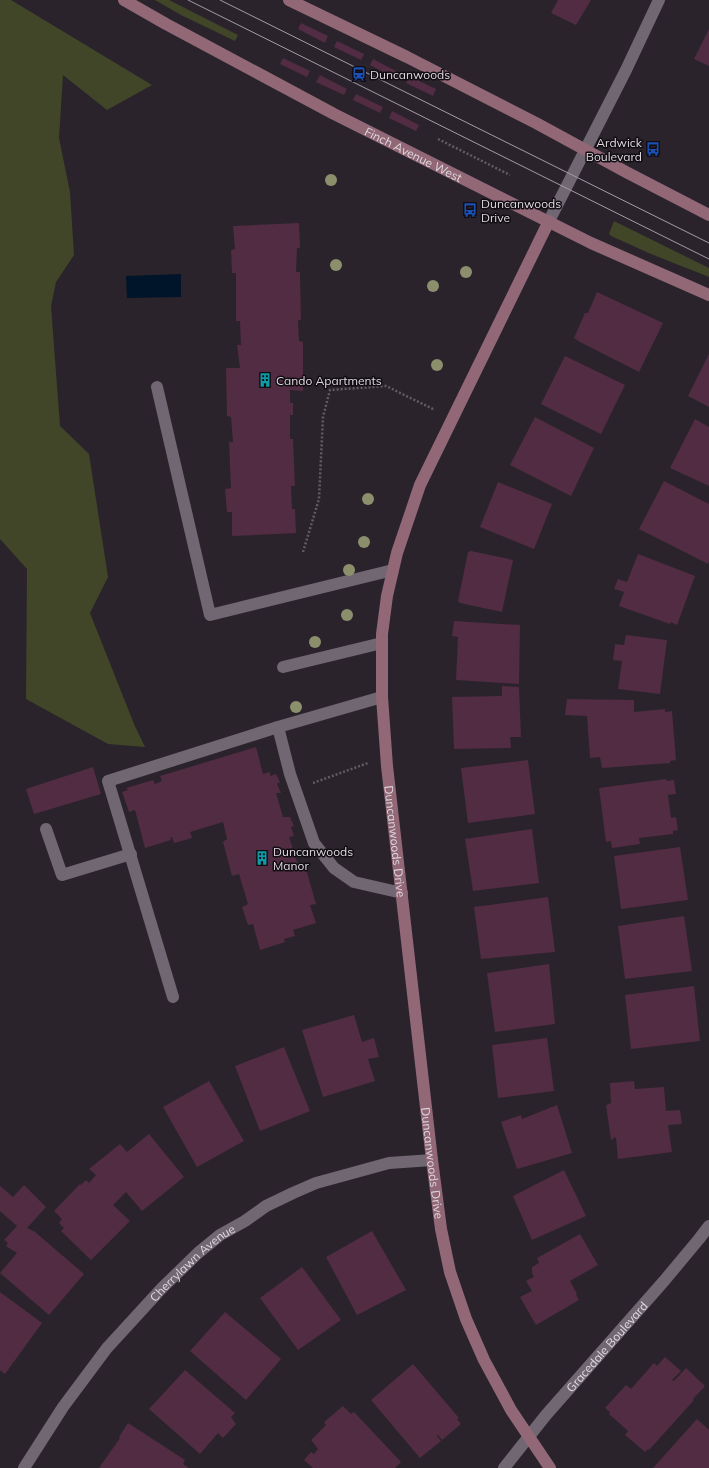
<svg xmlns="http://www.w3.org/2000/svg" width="709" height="1468" viewBox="0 0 709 1468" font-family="Mulish,sans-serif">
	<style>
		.green { fill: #414628 }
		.water { fill: #001529 }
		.building { fill: #512c42 }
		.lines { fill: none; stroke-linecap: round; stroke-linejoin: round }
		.path { stroke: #625c64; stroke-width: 2.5; stroke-dasharray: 2 2; stroke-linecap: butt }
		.lane { stroke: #706772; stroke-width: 12 }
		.street { stroke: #706772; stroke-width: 12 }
		.secondary { stroke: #926876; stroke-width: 12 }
		.tram { stroke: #a29da4; stroke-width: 1 }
		.tree { fill: #8b8f6c }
		.labels { text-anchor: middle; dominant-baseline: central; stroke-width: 3; stroke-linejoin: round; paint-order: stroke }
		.poi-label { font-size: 12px; fill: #dedae0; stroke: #110d12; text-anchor: start }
		.street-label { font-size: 12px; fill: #dedae0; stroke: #110d12 }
	</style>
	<rect width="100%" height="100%" fill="#2a232c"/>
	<!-- green -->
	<g class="green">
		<path d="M0 0H11L152 85 107 110 63 75 59 138 70 192 74 255 56 282 51 306 60 426 89 454 108 577 90 613 134 724 145 747 108 744 26 699 27 569 0 539Z"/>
		<path d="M155 0H169L238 35 235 41 181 15Z"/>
		<path d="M614 221 709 268V277L651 254 611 236 609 234Z"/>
	</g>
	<!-- water -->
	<path class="water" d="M181 274V297L127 298 126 276Z"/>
	<!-- building -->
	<g class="building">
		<path d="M558 0H591L576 25 551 13Z"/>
		<path d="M301 23 328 36 325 43 298 29Z"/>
		<path d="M709 29V66L694 59Z"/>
		<path d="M337 41 364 54 361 60 334 47Z"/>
		<path d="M283 58 310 71 307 77 280 64Z"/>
		<path d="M373 59 400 73 397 79 370 65Z"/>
		<path d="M320 75 347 89 344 95 316 82Z"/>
		<path d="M409 76 436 89 433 96 406 83Z"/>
		<path d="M356 94 383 107 380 113 353 100Z"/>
		<path d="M392 111 419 125 416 131 389 118Z"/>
		<path d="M299 223 300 248H297L296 272H300L301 320H298L299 341 303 342V391L290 390V403H293V415H290V439H293L295 486H291L292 509H295L296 533 232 536V512H227L225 489 231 488 229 442H233L231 417 227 416 226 368H240L237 345H241L240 321H236V273H232L231 250 235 249 233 226Z"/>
		<path d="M597 292 663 323 639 372 580 342 574 338 585 313H588Z"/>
		<path d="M709 354V407L688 396Z"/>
		<path d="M565 356 625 385 601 434 541 404Z"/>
		<path d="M535 417 594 448 571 496 510 465Z"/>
		<path d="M695 419 709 427V486L670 468Z"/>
		<path d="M664 481 709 504V561L708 564 639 529Z"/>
		<path d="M498 482 552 504 534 549 480 527Z"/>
		<path d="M471 551 513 560 502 612 460 603 458 601 468 552Z"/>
		<path d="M638 554 695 576 677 625 671 622 670 624 619 606 624 592 614 589 618 579 627 582Z"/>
		<path d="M454 621 520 625 519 684 456 680 458 637 452 636Z"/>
		<path d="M626 635 667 640 660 694 618 689 622 661 613 660 615 644 624 645Z"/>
		<path d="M502 686 519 687 521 737H510L511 748 454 749 452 697 502 696Z"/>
		<path d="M567 699 634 700V712L665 709V712L672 711 676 760 670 761V763L602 768 600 757 590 758 587 716 565 715Z"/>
		<path d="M256 747 263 774 270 772V776L276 774 280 782 277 784 281 793H276L283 817H290L294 826 291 827 294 836 289 837 300 871 306 869 316 904 310 905 316 923 293 930 295 936 284 939 285 942 260 950 253 924 248 925 242 907 248 904 239 874 232 876 223 842 227 839 223 822 190 832 192 838 174 843 172 837 170 838 171 840 145 848 135 810 129 812 122 792 128 790 126 788 153 780 155 784 162 781 160 776Z"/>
		<path d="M528 760 535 814 468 823 461 768Z"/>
		<path d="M93 767 101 794 34 814 26 789Z"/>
		<path d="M666 779 667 781 674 780 676 794 668 795 671 818 676 817 678 830 673 831V834L639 838 640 844 612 848 611 841 606 842 599 788Z"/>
		<path d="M532 829 539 883 473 891 465 839Z"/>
		<path d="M680 847 688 900 621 909 614 856Z"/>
		<path d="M548 897 555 952 481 959 474 907Z"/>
		<path d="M684 916 692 971 625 979 618 926Z"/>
		<path d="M549 964 555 1024 495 1032 487 973Z"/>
		<path d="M694 986 700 1041 631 1049 625 995Z"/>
		<path d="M354 1015 362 1042 374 1038 379 1057 368 1059 375 1081 323 1097 302 1030Z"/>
		<path d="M547 1038 554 1091 498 1098 492 1045Z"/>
		<path d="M284 1047 310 1111 260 1131 235 1066Z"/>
		<path d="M209 1081 244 1141 197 1167 163 1107Z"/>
		<path d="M634 1081 635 1089 664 1087 666 1111 680 1110 682 1124 668 1125 672 1152 618 1159 616 1137 611 1140 606 1105 611 1103 610 1083Z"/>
		<path d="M557 1105 572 1153 517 1169 501 1122 521 1115 522 1119Z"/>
		<path d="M149 1134 184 1177 142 1211 126 1192 113 1205 130 1221 91 1260 61 1231 64 1228 59 1223 62 1219 54 1211 80 1184 81 1185 86 1180 89 1183 96 1175 89 1169 120 1144 127 1152Z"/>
		<path d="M564 1170 586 1216 532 1240 513 1196Z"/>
		<path d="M24 1185 46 1207 27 1228 35 1232 84 1274 49 1315 0 1273 17 1253 6 1246 8 1243 4 1240 17 1226 0 1211V1186L13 1197Z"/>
		<path d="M372 1231 406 1290 357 1315 326 1257Z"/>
		<path d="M580 1234 598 1265 570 1281 577 1294 576 1295 579 1300 536 1325 520 1297 532 1291 526 1281 534 1277 532 1273V1267L539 1263 537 1258Z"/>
		<path d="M302 1267 341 1320 298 1350 260 1298Z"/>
		<path d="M0 1292 42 1323 5 1374 0 1370Z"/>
		<path d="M225 1312 281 1359 246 1400 190 1351Z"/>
		<path d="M665 1357 681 1371 672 1380 674 1381 686 1368 705 1386 693 1399 694 1400 649 1450 648 1449 645 1452 625 1435 628 1431 609 1414 610 1412 605 1408 626 1385 631 1389 654 1363 657 1366Z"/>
		<path d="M413 1364 459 1418 457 1419 461 1424 442 1440 438 1435 437 1436 441 1441 420 1458 371 1400Z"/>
		<path d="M185 1370 235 1413 231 1417 236 1424 223 1438 218 1433 200 1454 149 1409Z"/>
		<path d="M343 1406 351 1414 354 1412 401 1462 395 1468H313L304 1460 311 1452 314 1454 318 1449 311 1440 326 1425 324 1422Z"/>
		<path d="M697 1419 709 1430V1468H653Z"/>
		<path d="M128 1423 185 1460 183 1464 189 1468H99L120 1438 119 1437Z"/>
	</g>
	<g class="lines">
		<!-- path -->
		<g class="path">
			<path d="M438 139 510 175"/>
			<path d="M303 552 319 499 323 417 330 390 386 386 435 410"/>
			<path d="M313 783 368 763"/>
		</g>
		<!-- lane -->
		<g class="lane">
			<path d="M157 387 210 615 393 570"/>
			<path d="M283 667 382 643"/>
			<path d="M382 697 278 727 290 774 314 843 334 868 354 882 402 893"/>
			<path d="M46 829 62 875 131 854"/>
			<path d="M173 997 108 781 278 727"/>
		</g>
		<!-- street -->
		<g class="street">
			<path d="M549 221 626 70 659 0"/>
			<path id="s1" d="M24 1468 63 1407 107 1348 162 1288 198 1253 220 1235 245 1221 266 1206 293 1193 316 1183 389 1163 432 1160"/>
			<path id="s2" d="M504 1468 546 1415 664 1281 699 1239 709 1226"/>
		</g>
		<!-- secondary -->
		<g class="secondary">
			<path id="s3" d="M124 0 166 24 334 114 591 243 709 295"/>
			<path d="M289 0 407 57 536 123 626 172 709 215"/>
			<path id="s4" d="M549 221 420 485 397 553 387 596 382 634V697L387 766 432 1160 441 1229 450 1272 466 1319 484 1360 511 1410 550 1468"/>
		</g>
		<!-- tram -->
		<g class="tram">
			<path d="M188 0 709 259"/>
			<path d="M220 0 709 243"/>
		</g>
	</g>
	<!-- trees -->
	<g class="tree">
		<circle cx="331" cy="180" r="6"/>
		<circle cx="336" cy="265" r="6"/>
		<circle cx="466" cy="272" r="6"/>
		<circle cx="433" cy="286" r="6"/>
		<circle cx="437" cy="365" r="6"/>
		<circle cx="368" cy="499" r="6"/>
		<circle cx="364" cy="542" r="6"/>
		<circle cx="349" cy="570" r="6"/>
		<circle cx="347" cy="615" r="6"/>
		<circle cx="315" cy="642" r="6"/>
		<circle cx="296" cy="707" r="6"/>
	</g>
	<!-- icons -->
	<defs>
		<symbol id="station-bare" viewBox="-9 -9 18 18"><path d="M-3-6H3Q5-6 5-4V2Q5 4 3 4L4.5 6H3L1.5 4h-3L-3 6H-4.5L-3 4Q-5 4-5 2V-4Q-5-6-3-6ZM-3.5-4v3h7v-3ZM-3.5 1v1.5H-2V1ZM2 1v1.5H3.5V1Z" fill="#1a4fb4" stroke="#110d12" stroke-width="2.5" paint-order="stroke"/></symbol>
		<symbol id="bus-bare" viewBox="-9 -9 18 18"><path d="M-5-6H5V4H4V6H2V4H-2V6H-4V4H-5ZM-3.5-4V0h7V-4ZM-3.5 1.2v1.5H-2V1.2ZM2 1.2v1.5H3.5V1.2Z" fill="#1a4fb4" stroke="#110d12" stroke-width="2.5" paint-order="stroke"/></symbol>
		<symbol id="building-bare" viewBox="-9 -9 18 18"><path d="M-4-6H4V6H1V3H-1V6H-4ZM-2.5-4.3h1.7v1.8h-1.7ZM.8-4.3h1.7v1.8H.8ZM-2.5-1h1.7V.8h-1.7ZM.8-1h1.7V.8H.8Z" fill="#0f9aa8" stroke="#110d12" stroke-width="2.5" paint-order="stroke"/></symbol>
	</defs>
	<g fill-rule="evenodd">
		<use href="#station-bare" x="349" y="64" width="20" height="20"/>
		<use href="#bus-bare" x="643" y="139" width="20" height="20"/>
		<use href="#bus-bare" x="460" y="200" width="20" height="20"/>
		<use href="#building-bare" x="255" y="370" width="20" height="20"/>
		<use href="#building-bare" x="252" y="848" width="20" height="20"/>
	</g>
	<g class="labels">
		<!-- poi labels -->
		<g class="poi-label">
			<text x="370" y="74">Duncanwoods</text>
			<text x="642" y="142" text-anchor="end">Ardwick<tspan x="642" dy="14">Boulevard</tspan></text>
			<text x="481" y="203">Duncanwoods<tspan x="481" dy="14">Drive</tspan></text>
			<text x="276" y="380">Cando Apartments</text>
			<text x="273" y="851">Duncanwoods<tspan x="273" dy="14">Manor</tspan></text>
		</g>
		<!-- street labels -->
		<g class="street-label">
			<text stroke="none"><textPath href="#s3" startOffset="328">Finch Avenue West</textPath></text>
			<text stroke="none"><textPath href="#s4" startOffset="656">Duncanwoods Drive</textPath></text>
			<text stroke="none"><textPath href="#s4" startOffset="980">Duncanwoods Drive</textPath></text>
			<text stroke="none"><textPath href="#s1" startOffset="267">Cherrylawn Avenue</textPath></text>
			<text stroke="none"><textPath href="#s2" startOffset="159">Gracedale Boulevard</textPath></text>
		</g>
	</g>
</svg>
